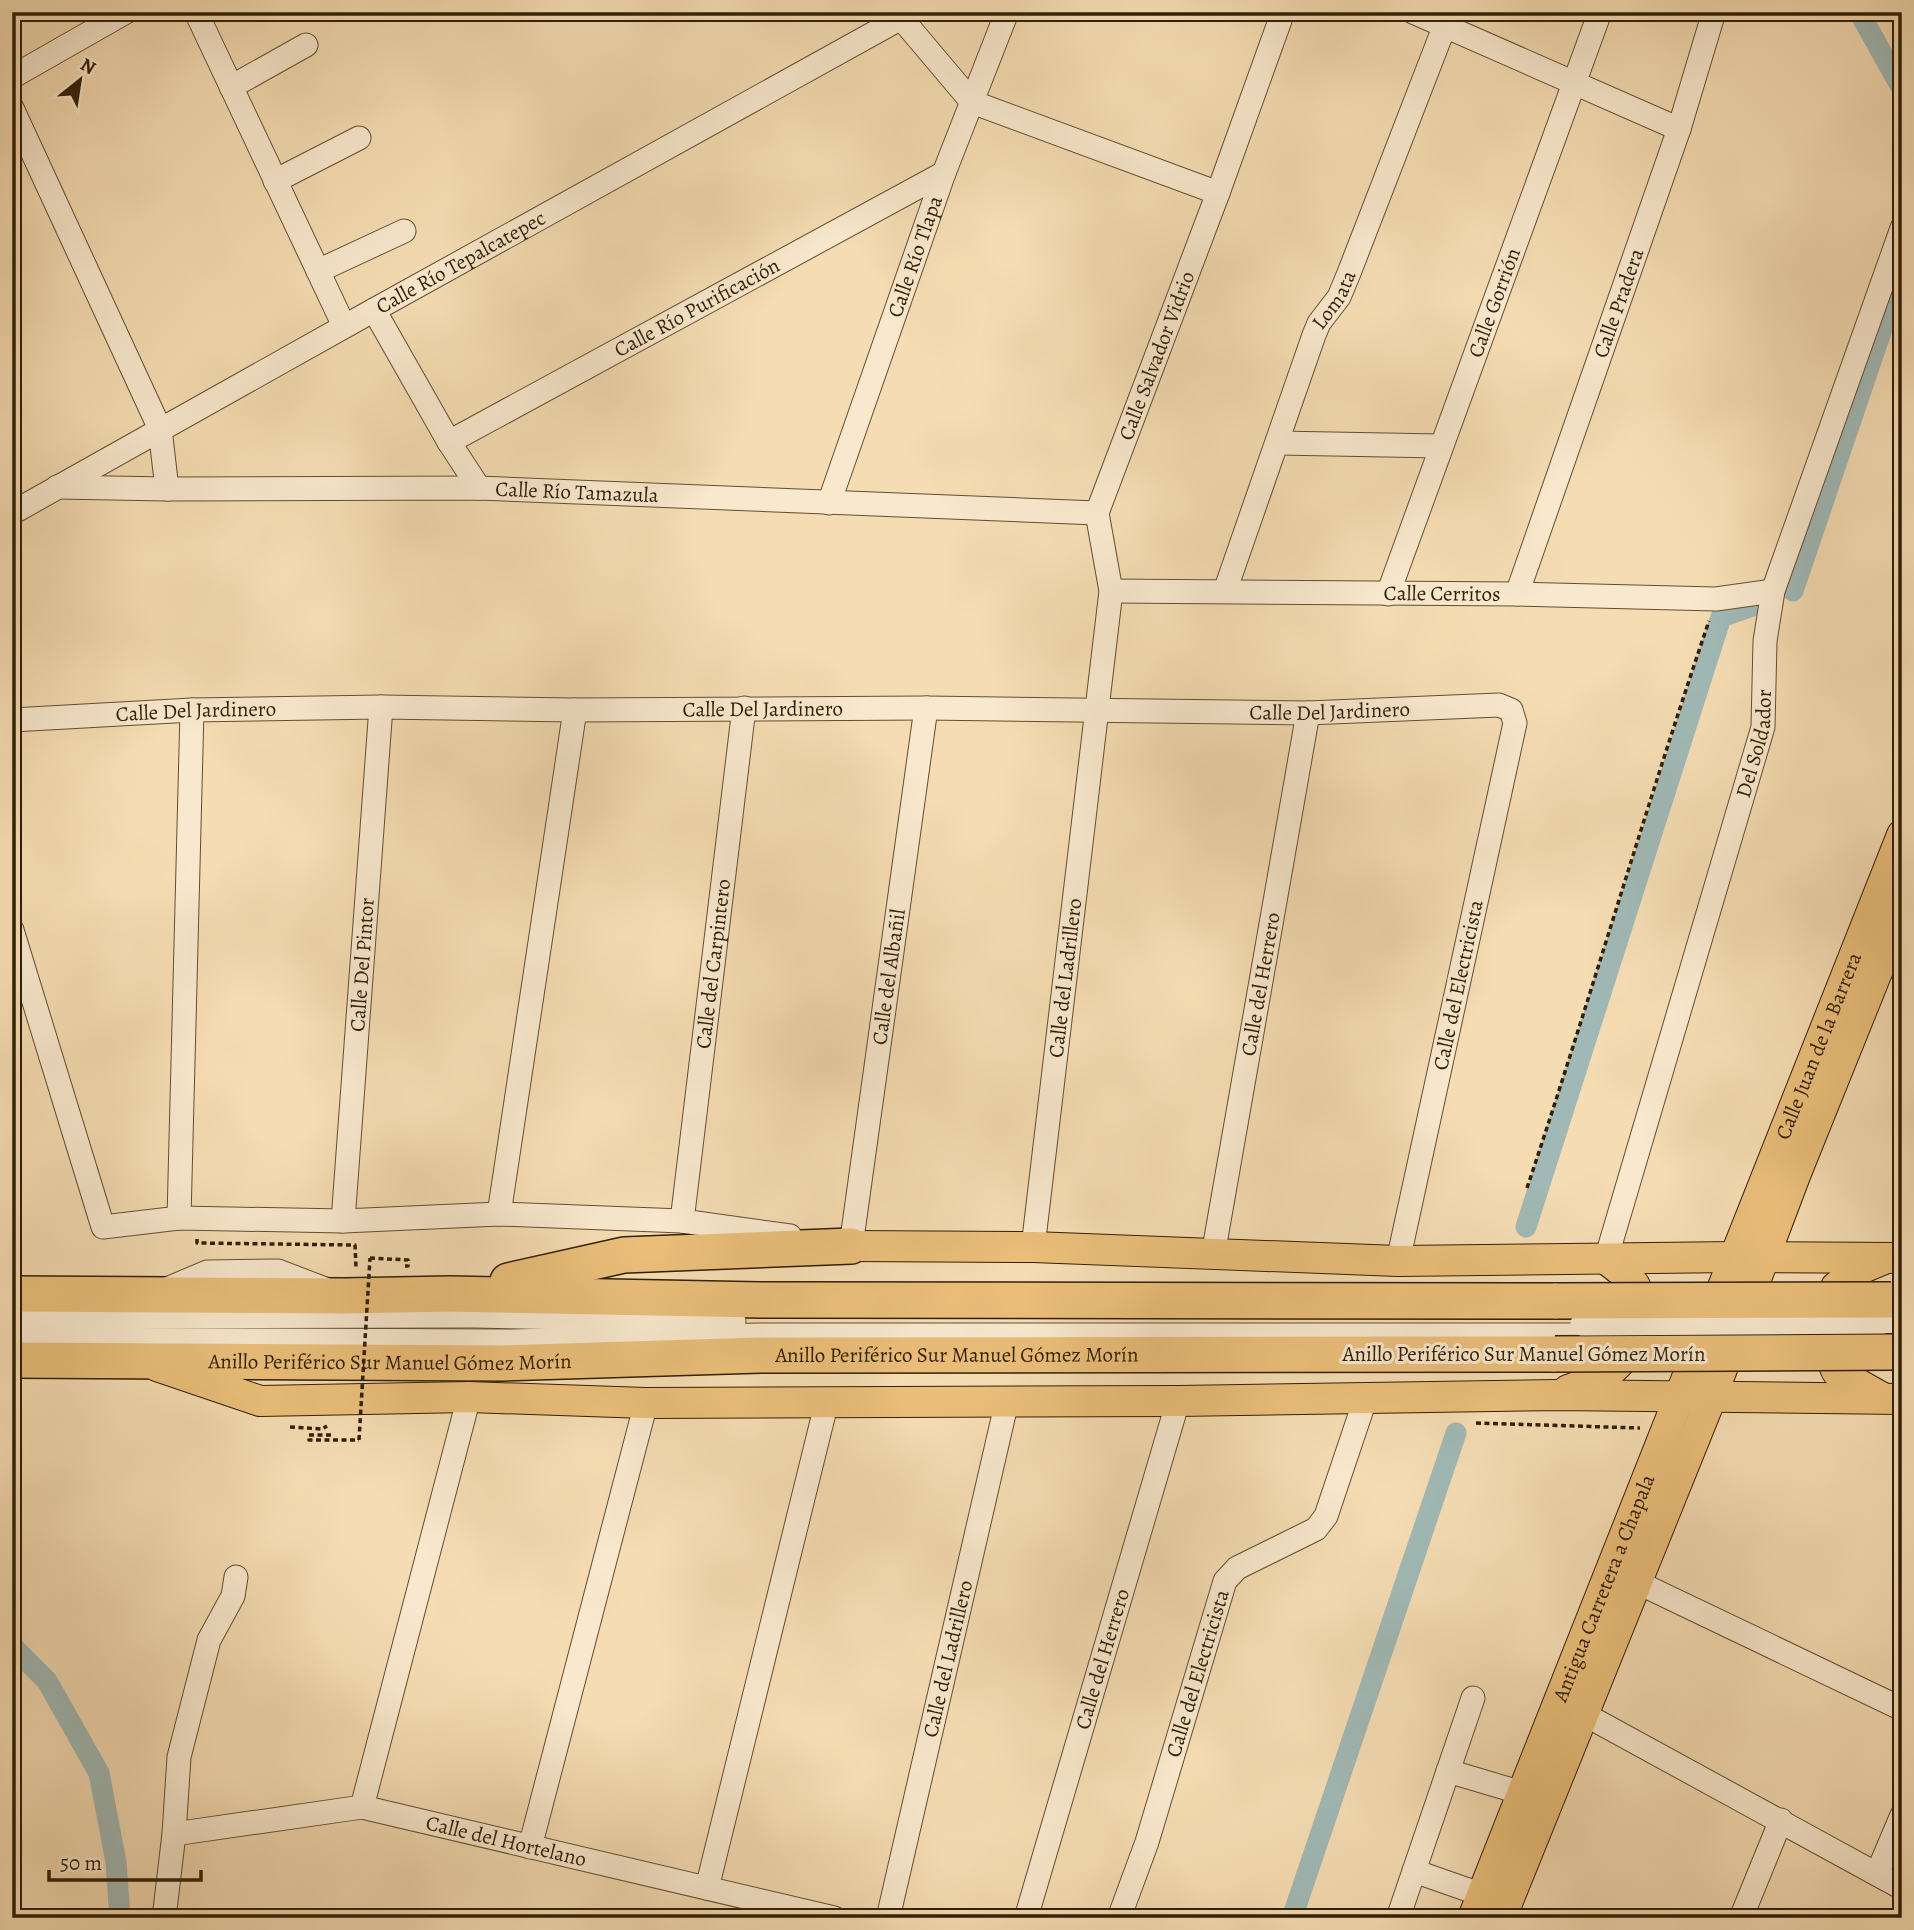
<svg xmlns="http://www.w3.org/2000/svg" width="1914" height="1930" viewBox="0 0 1914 1930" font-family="Alegreya,serif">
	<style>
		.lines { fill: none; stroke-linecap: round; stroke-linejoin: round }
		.canal { stroke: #a0b9b6; stroke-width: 21 }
		.minor-casing { stroke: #614e30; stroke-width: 25 }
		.major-casing { stroke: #301f05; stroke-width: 32 }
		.highway-casing { stroke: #301f05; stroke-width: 38 }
		.path { stroke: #301f05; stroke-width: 3.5; stroke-dasharray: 5 3.5; stroke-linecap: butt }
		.minor { stroke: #f8e8cd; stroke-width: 23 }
		.major { stroke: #eabe79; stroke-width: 30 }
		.highway { stroke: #eabe79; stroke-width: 35 }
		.minor-bridge-casing { stroke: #614e30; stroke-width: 25; stroke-linecap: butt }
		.highway-bridge-casing { stroke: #301f05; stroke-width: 38; stroke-linecap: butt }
		.path-bridge { stroke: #301f05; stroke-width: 3.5; stroke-dasharray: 5 3.5; stroke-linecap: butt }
		.minor-bridge { stroke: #f8e8cd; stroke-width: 23 }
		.highway-bridge { stroke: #eabe79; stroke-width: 35 }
		.labels { text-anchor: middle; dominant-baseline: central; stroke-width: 6; stroke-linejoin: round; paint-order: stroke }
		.street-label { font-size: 21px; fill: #301f05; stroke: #f8e8cd }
	</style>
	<rect width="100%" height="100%" fill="#f5dcb2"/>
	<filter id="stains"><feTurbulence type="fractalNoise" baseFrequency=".00286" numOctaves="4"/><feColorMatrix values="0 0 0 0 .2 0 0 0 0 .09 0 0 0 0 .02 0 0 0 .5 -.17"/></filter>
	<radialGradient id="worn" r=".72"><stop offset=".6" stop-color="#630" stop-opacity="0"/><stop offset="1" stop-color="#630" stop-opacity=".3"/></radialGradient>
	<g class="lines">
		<!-- canal -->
		<g class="canal">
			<path d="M1859 12 1902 89"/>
			<path d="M1793 591 1902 270"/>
			<path d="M1526 1227 1721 617 1755 605"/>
			<path d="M12 1646 47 1681 99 1773 116 1862 120 1918"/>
			<path d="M1292 1918 1456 1433"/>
		</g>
		<defs>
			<g id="minor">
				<path d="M196 12 344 326"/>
				<path d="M896 12 972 102 1218 193"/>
				<path d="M1413 12 1679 129"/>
				<path d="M12 77 126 12"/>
				<path d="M231 87 306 45"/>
				<path d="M12 108 160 429 167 489"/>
				<path d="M275 181 359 138"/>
				<path d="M318 271 404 231"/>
				<path d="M374 310 449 442 479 488"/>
				<path id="s1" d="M449 442 944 173"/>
				<path d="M1278 443 1440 446"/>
				<path id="s2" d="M57 487 167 489 479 488 1097 513"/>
				<path id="s3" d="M829 503 944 173 1007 12"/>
				<path id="s4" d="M12 513 374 310 912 12"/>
				<path id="s5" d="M1111 591 1517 594 1716 599 1773 591"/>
				<path id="s6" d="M1225 591 1314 335 1319 323 1339 297 1349 273 1450 12"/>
				<path id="s7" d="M1388 594 1600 12"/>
				<path id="s8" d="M1517 594 1679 129 1714 12"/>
				<path id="s9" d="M12 720 192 710 381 707 575 710 926 708 1308 713 1499 705 1511 710 1515 723 1398 1261"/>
				<path d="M12 930 103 1227 179 1218 343 1221 499 1214 682 1221 790 1236"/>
				<path d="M499 1214 575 710"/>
				<path d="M179 1218 192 710"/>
				<path id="s10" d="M343 1221 381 707"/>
				<path id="s11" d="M682 1221 744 708"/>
				<path id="s12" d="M838 1244 851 1246 926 708"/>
				<path id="s13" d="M1033 1247 1111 591 1097 513 1218 193 1283 12"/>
				<path id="s14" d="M1213 1255 1308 713"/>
				<path id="s15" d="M1606 1259 1763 727 1765 641 1773 591 1902 228"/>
				<path d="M167 1289 207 1272 278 1271 325 1289"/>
				<path d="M12 1317 474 1316 734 1321"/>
				<path d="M1883 1322H1902"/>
				<path d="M12 1339 511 1341 758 1335H1584"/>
				<path d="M1622 1575 1902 1709"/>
				<path d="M1582 1713 1902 1888"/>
				<path d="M1448 1771 1522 1793"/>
				<path d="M362 1807 469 1397"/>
				<path id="s16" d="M174 1834 362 1807 834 1918"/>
				<path d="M530 1847 646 1403"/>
				<path d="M1414 1871 1497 1900"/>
				<path d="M1877 1874 1902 1815"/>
				<path d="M707 1888 827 1401"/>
				<path d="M164 1918 174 1834 179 1757 209 1640 233 1596 236 1577"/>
				<path id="s17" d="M888 1918 1007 1401"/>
				<path id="s18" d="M1026 1918 1178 1401"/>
				<path id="s19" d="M1119 1918 1147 1842 1225 1581 1237 1568 1316 1529 1326 1516 1365 1400"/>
				<path d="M1398 1918 1473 1698"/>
				<path d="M1741 1918 1781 1820"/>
			</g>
			<g id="major">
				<path d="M851 1246 1033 1247 1398 1261 1736 1257 1902 1258"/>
				<path d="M157 1366 260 1401 469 1397 646 1403 1178 1401 1557 1395 1902 1399"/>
				<path d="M1568 1390C1579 1386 1593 1383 1603 1376 1629 1360 1650 1320 1637 1290 1632 1277 1617 1268 1606 1259"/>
				<path d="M1881 1397 1837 1372 1824 1343 1822 1317 1836 1287 1858 1270 1882 1260"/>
				<path id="s20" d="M1473 1918 1902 835"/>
				<path d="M1501 1918 1711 1398 1796 1173 1902 910"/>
			</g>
			<g id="highway">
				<path d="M508 1281 624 1255 851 1246"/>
				<path d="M12 1294 345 1296 450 1294 760 1300 1557 1301"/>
				<path id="s21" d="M12 1360 502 1363 760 1355 1555 1354"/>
			</g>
		</defs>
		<!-- minor casing -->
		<use href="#minor" class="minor-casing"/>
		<!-- major casing -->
		<use href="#major" class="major-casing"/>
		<!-- highway casing -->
		<use href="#highway" class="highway-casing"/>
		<!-- path -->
		<g class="path">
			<path d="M1527 1188C1590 1000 1645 809 1709 621"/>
			<path d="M197 1239V1243L355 1245 356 1267"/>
			<path d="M370 1258 408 1260V1266H405"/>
			<path d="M1476 1423 1640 1428"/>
			<path d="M290 1427 322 1429 327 1426"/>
			<path d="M331 1435H309V1440H359"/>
		</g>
		<!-- minor -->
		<use href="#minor" class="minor"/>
		<!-- major -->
		<use href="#major" class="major"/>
		<!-- highway -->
		<use href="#highway" class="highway"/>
		<defs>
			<path id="minor-bridge" d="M1582 1324 1883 1322"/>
			<g id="highway-bridge">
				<path d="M1557 1301 1891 1300"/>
				<path d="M1555 1354 1893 1352"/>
			</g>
		</defs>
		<!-- minor-bridge casing -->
		<use href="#minor-bridge" class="minor-bridge-casing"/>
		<!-- highway-bridge casing -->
		<use href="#highway-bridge" class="highway-bridge-casing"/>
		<!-- path-bridge -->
		<path class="path-bridge" d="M359 1440 370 1258"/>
		<!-- minor-bridge -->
		<use href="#minor-bridge" class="minor-bridge"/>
		<!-- highway-bridge -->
		<use href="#highway-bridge" class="highway-bridge"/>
	</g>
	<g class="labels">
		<!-- street labels -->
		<g class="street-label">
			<text stroke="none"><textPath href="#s3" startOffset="261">Calle Río Tlapa</textPath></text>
			<text stroke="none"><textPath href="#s4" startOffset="514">Calle Río Tepalcatepec</textPath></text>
			<text stroke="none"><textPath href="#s6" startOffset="312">Lomata</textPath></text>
			<text stroke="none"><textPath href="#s7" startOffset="310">Calle Gorrión</textPath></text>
			<text stroke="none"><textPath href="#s8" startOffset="308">Calle Pradera</textPath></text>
			<text stroke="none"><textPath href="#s1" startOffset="282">Calle Río Purificación</textPath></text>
			<text stroke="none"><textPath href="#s13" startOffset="908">Calle Salvador Vidrio</textPath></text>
			<text stroke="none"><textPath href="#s2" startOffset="520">Calle Río Tamazula</textPath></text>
			<text stroke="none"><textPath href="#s5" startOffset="331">Calle Cerritos</textPath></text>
			<text stroke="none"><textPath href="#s9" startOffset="751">Calle Del Jardinero</textPath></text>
			<text stroke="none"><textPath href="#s9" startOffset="1318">Calle Del Jardinero</textPath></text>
			<text stroke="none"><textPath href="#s9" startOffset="184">Calle Del Jardinero</textPath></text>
			<text stroke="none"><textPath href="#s15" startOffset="537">Del Soldador</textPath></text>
			<text stroke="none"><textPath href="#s10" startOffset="257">Calle Del Pintor</textPath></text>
			<text stroke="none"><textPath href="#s11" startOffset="259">Calle del Carpintero</textPath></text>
			<text stroke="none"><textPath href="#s12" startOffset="285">Calle del Albañil</textPath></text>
			<text stroke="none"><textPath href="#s13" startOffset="271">Calle del Ladrillero</textPath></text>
			<text stroke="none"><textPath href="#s14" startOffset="275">Calle del Herrero</textPath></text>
			<text transform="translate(1458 985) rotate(-78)">Calle del Electricista</text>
			<text stroke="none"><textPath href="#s20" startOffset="938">Calle Juan de la Barrera</textPath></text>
			<text x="1524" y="1354">Anillo Periférico Sur Manuel Gómez Morín</text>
			<text stroke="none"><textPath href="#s21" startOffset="945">Anillo Periférico Sur Manuel Gómez Morín</textPath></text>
			<text stroke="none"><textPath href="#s21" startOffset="378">Anillo Periférico Sur Manuel Gómez Morín</textPath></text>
			<text stroke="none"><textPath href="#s20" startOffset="355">Antigua Carretera a Chapala</textPath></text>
			<text stroke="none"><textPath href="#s17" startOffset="266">Calle del Ladrillero</textPath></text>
			<text stroke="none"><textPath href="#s18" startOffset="270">Calle del Herrero</textPath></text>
			<text stroke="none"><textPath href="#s19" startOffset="257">Calle del Electricista</textPath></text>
			<text stroke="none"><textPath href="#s16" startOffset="338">Calle del Hortelano</textPath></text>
		</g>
	</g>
	<!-- margin -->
	<rect width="1914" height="1930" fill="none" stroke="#f5dcb2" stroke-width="42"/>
	<rect x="14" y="14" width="1886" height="1902" fill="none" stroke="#301f05" stroke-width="3.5"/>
	<rect x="21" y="21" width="1872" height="1888" fill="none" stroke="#301f05" stroke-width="2"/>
	<!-- north arrow -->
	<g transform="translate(80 80) rotate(30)" stroke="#f8e8cd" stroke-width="5" paint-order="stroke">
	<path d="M0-5L12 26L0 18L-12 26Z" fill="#301f05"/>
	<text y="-10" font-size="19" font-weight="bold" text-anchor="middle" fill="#301f05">N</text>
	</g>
	<!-- scale -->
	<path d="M49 1870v10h152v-10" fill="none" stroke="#301f05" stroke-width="3.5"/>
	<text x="60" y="1870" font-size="21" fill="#301f05" stroke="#f8e8cd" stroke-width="5" paint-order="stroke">50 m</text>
	<rect width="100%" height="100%" filter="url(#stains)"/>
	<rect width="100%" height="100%" fill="url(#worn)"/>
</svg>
